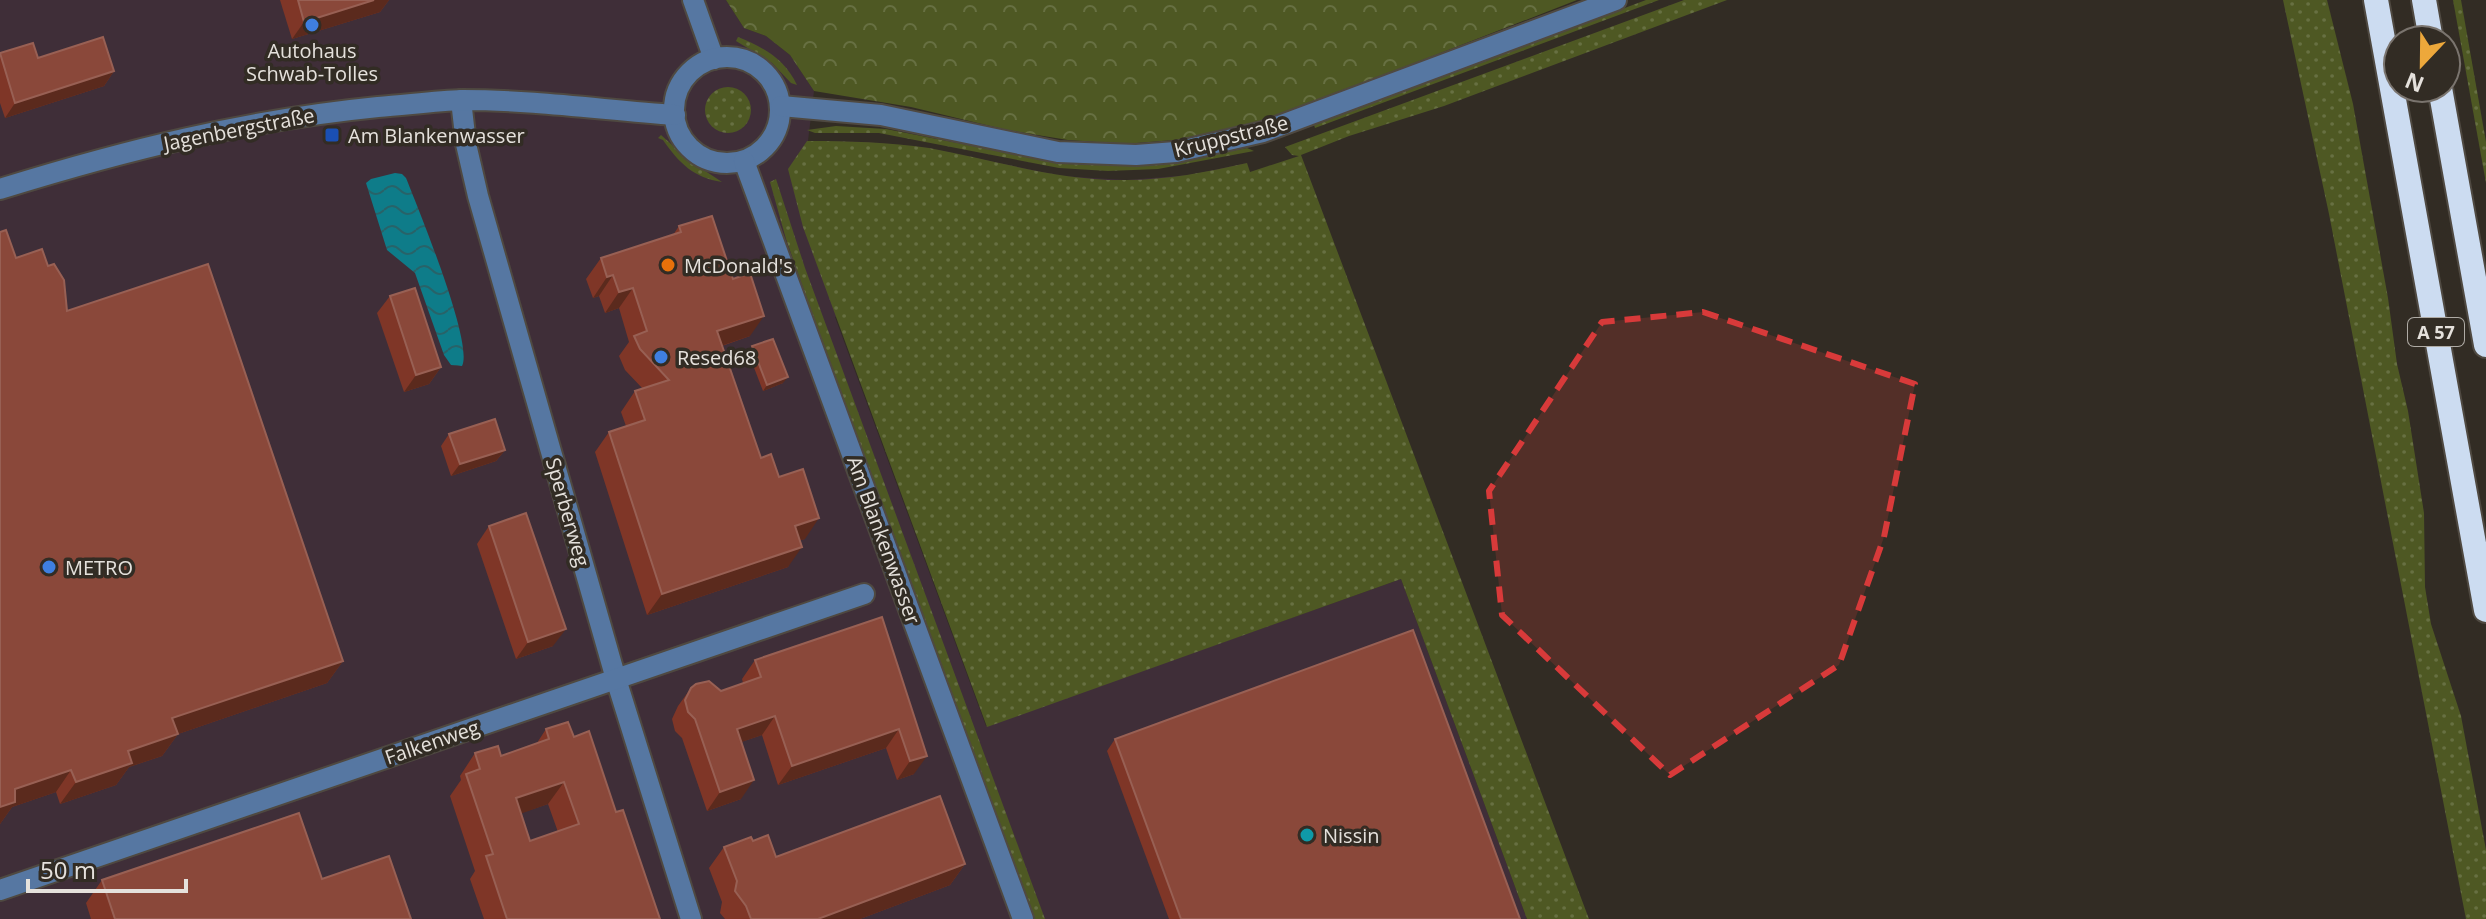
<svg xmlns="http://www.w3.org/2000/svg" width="2486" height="919" viewBox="0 0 2486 919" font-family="'Open Sans',sans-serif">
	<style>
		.commercial { fill: #3f2e38 }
		.grass { fill: url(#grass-dots) }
		.forest { fill: url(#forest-crowns) }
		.water { fill: url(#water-waves) }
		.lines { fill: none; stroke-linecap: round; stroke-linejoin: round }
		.minor-casing { stroke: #4f4941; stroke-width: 24 }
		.highway-casing { stroke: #4f4941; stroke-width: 28 }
		.minor { stroke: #5677a2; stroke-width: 20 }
		.highway { stroke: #ccdcf1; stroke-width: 24 }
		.wall { fill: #7f3627; fill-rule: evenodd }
		.shaded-wall { fill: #5b2a1d }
		.building { fill: #8a483a; stroke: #986054; stroke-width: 2; fill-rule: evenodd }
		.marked { fill: #d83a3a; fill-opacity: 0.2; stroke: #d83a3a; stroke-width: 6; stroke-dasharray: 16 10; stroke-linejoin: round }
		.shop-dot { fill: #3f7fe0; stroke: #322c24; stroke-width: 3 }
		.transit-dot { fill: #1a4fb4; stroke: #322c24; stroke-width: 3 }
		.food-dot { fill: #e8710a; stroke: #322c24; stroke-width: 3 }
		.culture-dot { fill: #0f9aa8; stroke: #322c24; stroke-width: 3 }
		.labels { text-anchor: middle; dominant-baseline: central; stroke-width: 7; stroke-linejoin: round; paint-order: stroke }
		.shield { fill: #322c24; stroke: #afaba5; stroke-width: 2 }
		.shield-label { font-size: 18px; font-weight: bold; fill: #e5e1dc }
		.poi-label { font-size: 20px; fill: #e5e1dc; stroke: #322c24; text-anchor: start }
		.street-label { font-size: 20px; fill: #e5e1dc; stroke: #322c24 }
	</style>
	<defs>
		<pattern id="grass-dots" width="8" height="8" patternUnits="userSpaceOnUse" patternTransform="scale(2)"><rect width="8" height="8" fill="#4e5823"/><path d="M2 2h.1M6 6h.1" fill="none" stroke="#677042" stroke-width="1.8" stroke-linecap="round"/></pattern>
		<pattern id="forest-crowns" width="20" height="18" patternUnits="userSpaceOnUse" patternTransform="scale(2)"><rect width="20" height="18" fill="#4e5823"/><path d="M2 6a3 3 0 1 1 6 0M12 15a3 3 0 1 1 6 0" fill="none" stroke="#677042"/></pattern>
		<pattern id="water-waves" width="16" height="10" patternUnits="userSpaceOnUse" patternTransform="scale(2)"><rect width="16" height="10" fill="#0e7c89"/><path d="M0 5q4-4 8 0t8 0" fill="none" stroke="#276369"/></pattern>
	</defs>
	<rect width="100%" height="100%" fill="#322c24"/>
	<!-- commercial -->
	<path class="commercial" d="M0 0H726L744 28 766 36 790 55 814 91 808 141 865 142 928 148 1061 176 1126 180 1190 175 1247 163 835 317 986 726 1401 579 1527 919H0Z"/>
	<!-- grass -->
	<g class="grass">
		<path d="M1646 0H1659L1315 128 1314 125Z"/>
		<path d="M1684 0H1727L1444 106 1349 136 1301 155 1589 919H1527L1401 579 987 727 803 227 788 169 807 141C848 141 889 142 929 148 995 160 1058 181 1126 180 1167 180 1207 172 1247 163L1250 172 1299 156 1292 155 1285 147Z"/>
		<path d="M2283 0H2327L2353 104 2388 298 2397 364 2408 411 2424 513 2425 587 2431 624 2461 716 2486 850V919H2466L2329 214Z"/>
		<path d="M2453 0H2461L2486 142V183Z"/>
		<path d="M738 37C763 47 785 59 797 85L791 83 772 63 736 41Z"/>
		<circle cx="728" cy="110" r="23"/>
		<path d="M836 126 886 129 1065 164 1157 165 1247 148 1254 151 1158 169 1108 171 1059 168 879 133H815L807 130Z"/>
		<path d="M661 135 690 161 722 182C694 178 679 163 663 140L658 138Z"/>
		<path d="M776 179 805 268 1045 919H1035L828 359 786 239 770 182Z"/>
	</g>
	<!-- forest -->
	<path class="forest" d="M726 0H1577L1310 104 1257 122 1187 139 1124 144 1068 140 1007 130 911 107 814 91 790 55 766 36 744 28Z"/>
	<!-- water -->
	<path class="water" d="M395 173 402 174 406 178C418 208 474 344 462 366L451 365 444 355 415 273 387 250 366 183 371 179Z"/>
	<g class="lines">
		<defs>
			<g id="minor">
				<path d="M693 0 714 59"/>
				<circle cx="727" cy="110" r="53"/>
				<path d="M461 100 466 144 478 196 616 679 691 919"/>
				<path d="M781 106 881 115 1058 152 1136 155 1176 152 1263 132 1616 0"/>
				<path d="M744 161 1023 919"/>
				<path d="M0 189C126 150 246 120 378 107 406 105 435 101 463 100 534 100 604 110 675 115"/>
				<path d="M0 890 864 594"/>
			</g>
			<g id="highway">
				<path d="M2376 0 2486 610"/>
				<path d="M2424 0 2431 40"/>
				<path d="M2440 88 2486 345"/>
			</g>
		</defs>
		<!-- minor casing -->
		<use href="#minor" class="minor-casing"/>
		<!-- highway casing -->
		<use href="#highway" class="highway-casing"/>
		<!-- minor -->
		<use href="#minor" class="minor"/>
		<!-- highway -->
		<use href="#highway" class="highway"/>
	</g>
	<!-- wall -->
	<g class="wall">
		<path d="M280 0H389L380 12 292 39Z"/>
		<path d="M0 53 38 58 114 71 104 86 5 118 0 103Z"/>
		<path d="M679 226 750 336 722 346 761 458 779 477 805 539 800 540 788 567 647 615 595 452 609 432 626 426 621 412 635 391 643 389 625 370 619 356 629 342 619 308 605 313 599 296 593 298 586 279 601 258 673 235Z"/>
		<path d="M0 232 16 258 48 266 67 311 343 661 327 683 178 734 162 756 129 767 116 785 60 804 56 792 12 807 0 824Z"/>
		<path d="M390 296 441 367 429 384 404 392 377 313Z"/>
		<path d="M752 346 783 383 763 391 748 352Z"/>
		<path d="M449 434 505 450 496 461 451 476 441 446Z"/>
		<path d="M489 526 553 646 516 659 477 544Z"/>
		<path d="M882 617 914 774 897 780 886 748 778 785 762 735 741 742V799L707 811 682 738 675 731 672 719 678 706 691 688 721 691 743 683 742 679 755 660Z"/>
		<path d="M546 729 574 737 616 812 660 919H484L470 879 475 871 450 796 461 780 460 776 475 753 501 756 537 743ZM548 804 558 832 530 841 521 813Z"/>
		<path d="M1115 739 1520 919H1169L1107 751Z"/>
		<path d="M753 841 776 857 965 864 950 885 860 919H725L720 913 722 902 709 868 724 847Z"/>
		<path d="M322 879 411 919H91L86 903 102 880Z"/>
	</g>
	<!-- shaded-wall -->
	<g class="shaded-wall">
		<path d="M374 0H389L380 12 292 39 304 22Z"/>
		<path d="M114 71 104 86 5 118 15 103Z"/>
		<path d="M613 275 599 296 593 298 607 277Z"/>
		<path d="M633 288 619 308 605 313 619 292Z"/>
		<path d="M764 316 750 336 703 352 717 331Z"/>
		<path d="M441 367 429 384 404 392 416 375Z"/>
		<path d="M788 377 783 383 763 391 767 385Z"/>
		<path d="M505 450 496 461 451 476 460 464Z"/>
		<path d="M819 518 805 539 781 546 795 526Z"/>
		<path d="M802 547 788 567 647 615 662 594Z"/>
		<path d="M566 629 553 646 516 659 528 642Z"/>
		<path d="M343 661 327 683 178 734 162 756 129 767 116 785 60 804 76 782 128 751 172 718Z"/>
		<path d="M775 716 762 735 724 748 737 729Z"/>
		<path d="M899 729 886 748 778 785 792 766Z"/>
		<path d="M927 756 914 774 897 780 910 761Z"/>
		<path d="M71 770 56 792 12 807 0 824V807L15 789Z"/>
		<path d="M754 780 741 799 707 811 720 792Z"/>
		<path d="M564 782 548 804 500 821 516 798Z"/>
		<path d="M965 864 950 885 860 919H818Z"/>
	</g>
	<!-- building -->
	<g class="building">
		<path d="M298 0H374L304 22Z"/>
		<path d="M103 37 114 71 15 103 0 53 33 43 38 58Z"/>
		<path d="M712 216 733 279 750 273 764 316 717 331 761 458 771 454 779 477 803 469 819 518 795 526 802 547 662 594 609 432 645 420 635 391 669 380 640 349 634 336 647 331 633 288 619 292 613 275 607 277 601 258 681 232 679 226Z"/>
		<path d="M6 230 16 258 42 249 48 266 54 264 64 280 67 311 208 264 343 661 172 718 178 734 128 751 132 763 76 782 71 770 15 789V802L0 807V232Z"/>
		<path d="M415 288 441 367 416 375 390 296Z"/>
		<path d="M773 339 788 377 767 385 752 346Z"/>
		<path d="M495 419 505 450 460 464 449 434Z"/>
		<path d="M526 513 566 629 528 642 489 526Z"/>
		<path d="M882 617 927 756 910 761 899 729 792 766 775 716 737 729 754 780 720 792 695 719 688 712 685 700 691 688 696 684 709 681 721 691 761 677 755 660Z"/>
		<path d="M1413 630 1520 919H1181L1115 739Z"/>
		<path d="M568 722 574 737 589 731 616 812 623 810 660 919H507L486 856 493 854 466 774 480 769 475 753 498 746 501 756 549 739 546 729ZM564 782 579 824 530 841 516 798Z"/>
		<path d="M940 796 965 864 818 919H751L746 906 735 891 737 881 724 847 751 837 753 841 768 835 776 857Z"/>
		<path d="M299 813 322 879 389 856 411 919H115L102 880Z"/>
	</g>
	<!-- marked area -->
	<path class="marked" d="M1703 312 1915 384 1884 537 1839 665 1670 775 1502 615 1489 491 1602 322Z"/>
	<!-- markers -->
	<g class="shop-dot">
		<circle cx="312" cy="25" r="8"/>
		<circle cx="661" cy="357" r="8"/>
		<circle cx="49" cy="567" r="8"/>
	</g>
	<rect class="transit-dot" x="324" y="127" width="16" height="16" rx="4"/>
	<circle class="food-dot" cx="668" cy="265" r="8"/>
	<circle class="culture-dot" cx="1307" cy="835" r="8"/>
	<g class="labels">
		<!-- shield labels -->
		<rect class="shield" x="2408" y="318" width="56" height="28" rx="6"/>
		<g class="shield-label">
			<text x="2436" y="332">A 57</text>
		</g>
		<!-- poi labels -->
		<g class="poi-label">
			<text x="312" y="50" text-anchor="middle">Autohaus<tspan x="312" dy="23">Schwab-Tolles</tspan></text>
			<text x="348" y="135">Am Blankenwasser</text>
			<text x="684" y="265">McDonald's</text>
			<text x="677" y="357">Resed68</text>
			<text x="65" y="567">METRO</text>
			<text x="1323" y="835">Nissin</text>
		</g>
		<!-- street labels -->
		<g class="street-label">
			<text transform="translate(239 129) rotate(-11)">Jagenbergstraße</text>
			<text transform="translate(1231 136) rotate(-14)">Kruppstraße</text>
			<text transform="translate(568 512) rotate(74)">Sperberweg</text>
			<text transform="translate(884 540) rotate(70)">Am Blankenwasser</text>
			<text transform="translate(432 742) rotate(-19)">Falkenweg</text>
		</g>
	</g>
	<!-- north arrow -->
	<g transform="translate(2422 64) rotate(202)"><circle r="38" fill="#322c24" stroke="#7a746e" stroke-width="2"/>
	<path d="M0-6L14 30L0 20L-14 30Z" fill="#eda83b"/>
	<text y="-12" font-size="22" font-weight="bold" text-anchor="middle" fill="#e5e1dc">N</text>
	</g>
	<!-- scale -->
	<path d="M28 879v12h158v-12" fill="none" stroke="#e5e1dc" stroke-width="4"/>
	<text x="40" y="879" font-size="24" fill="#e5e1dc" stroke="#322c24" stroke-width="6" paint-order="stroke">50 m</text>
</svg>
